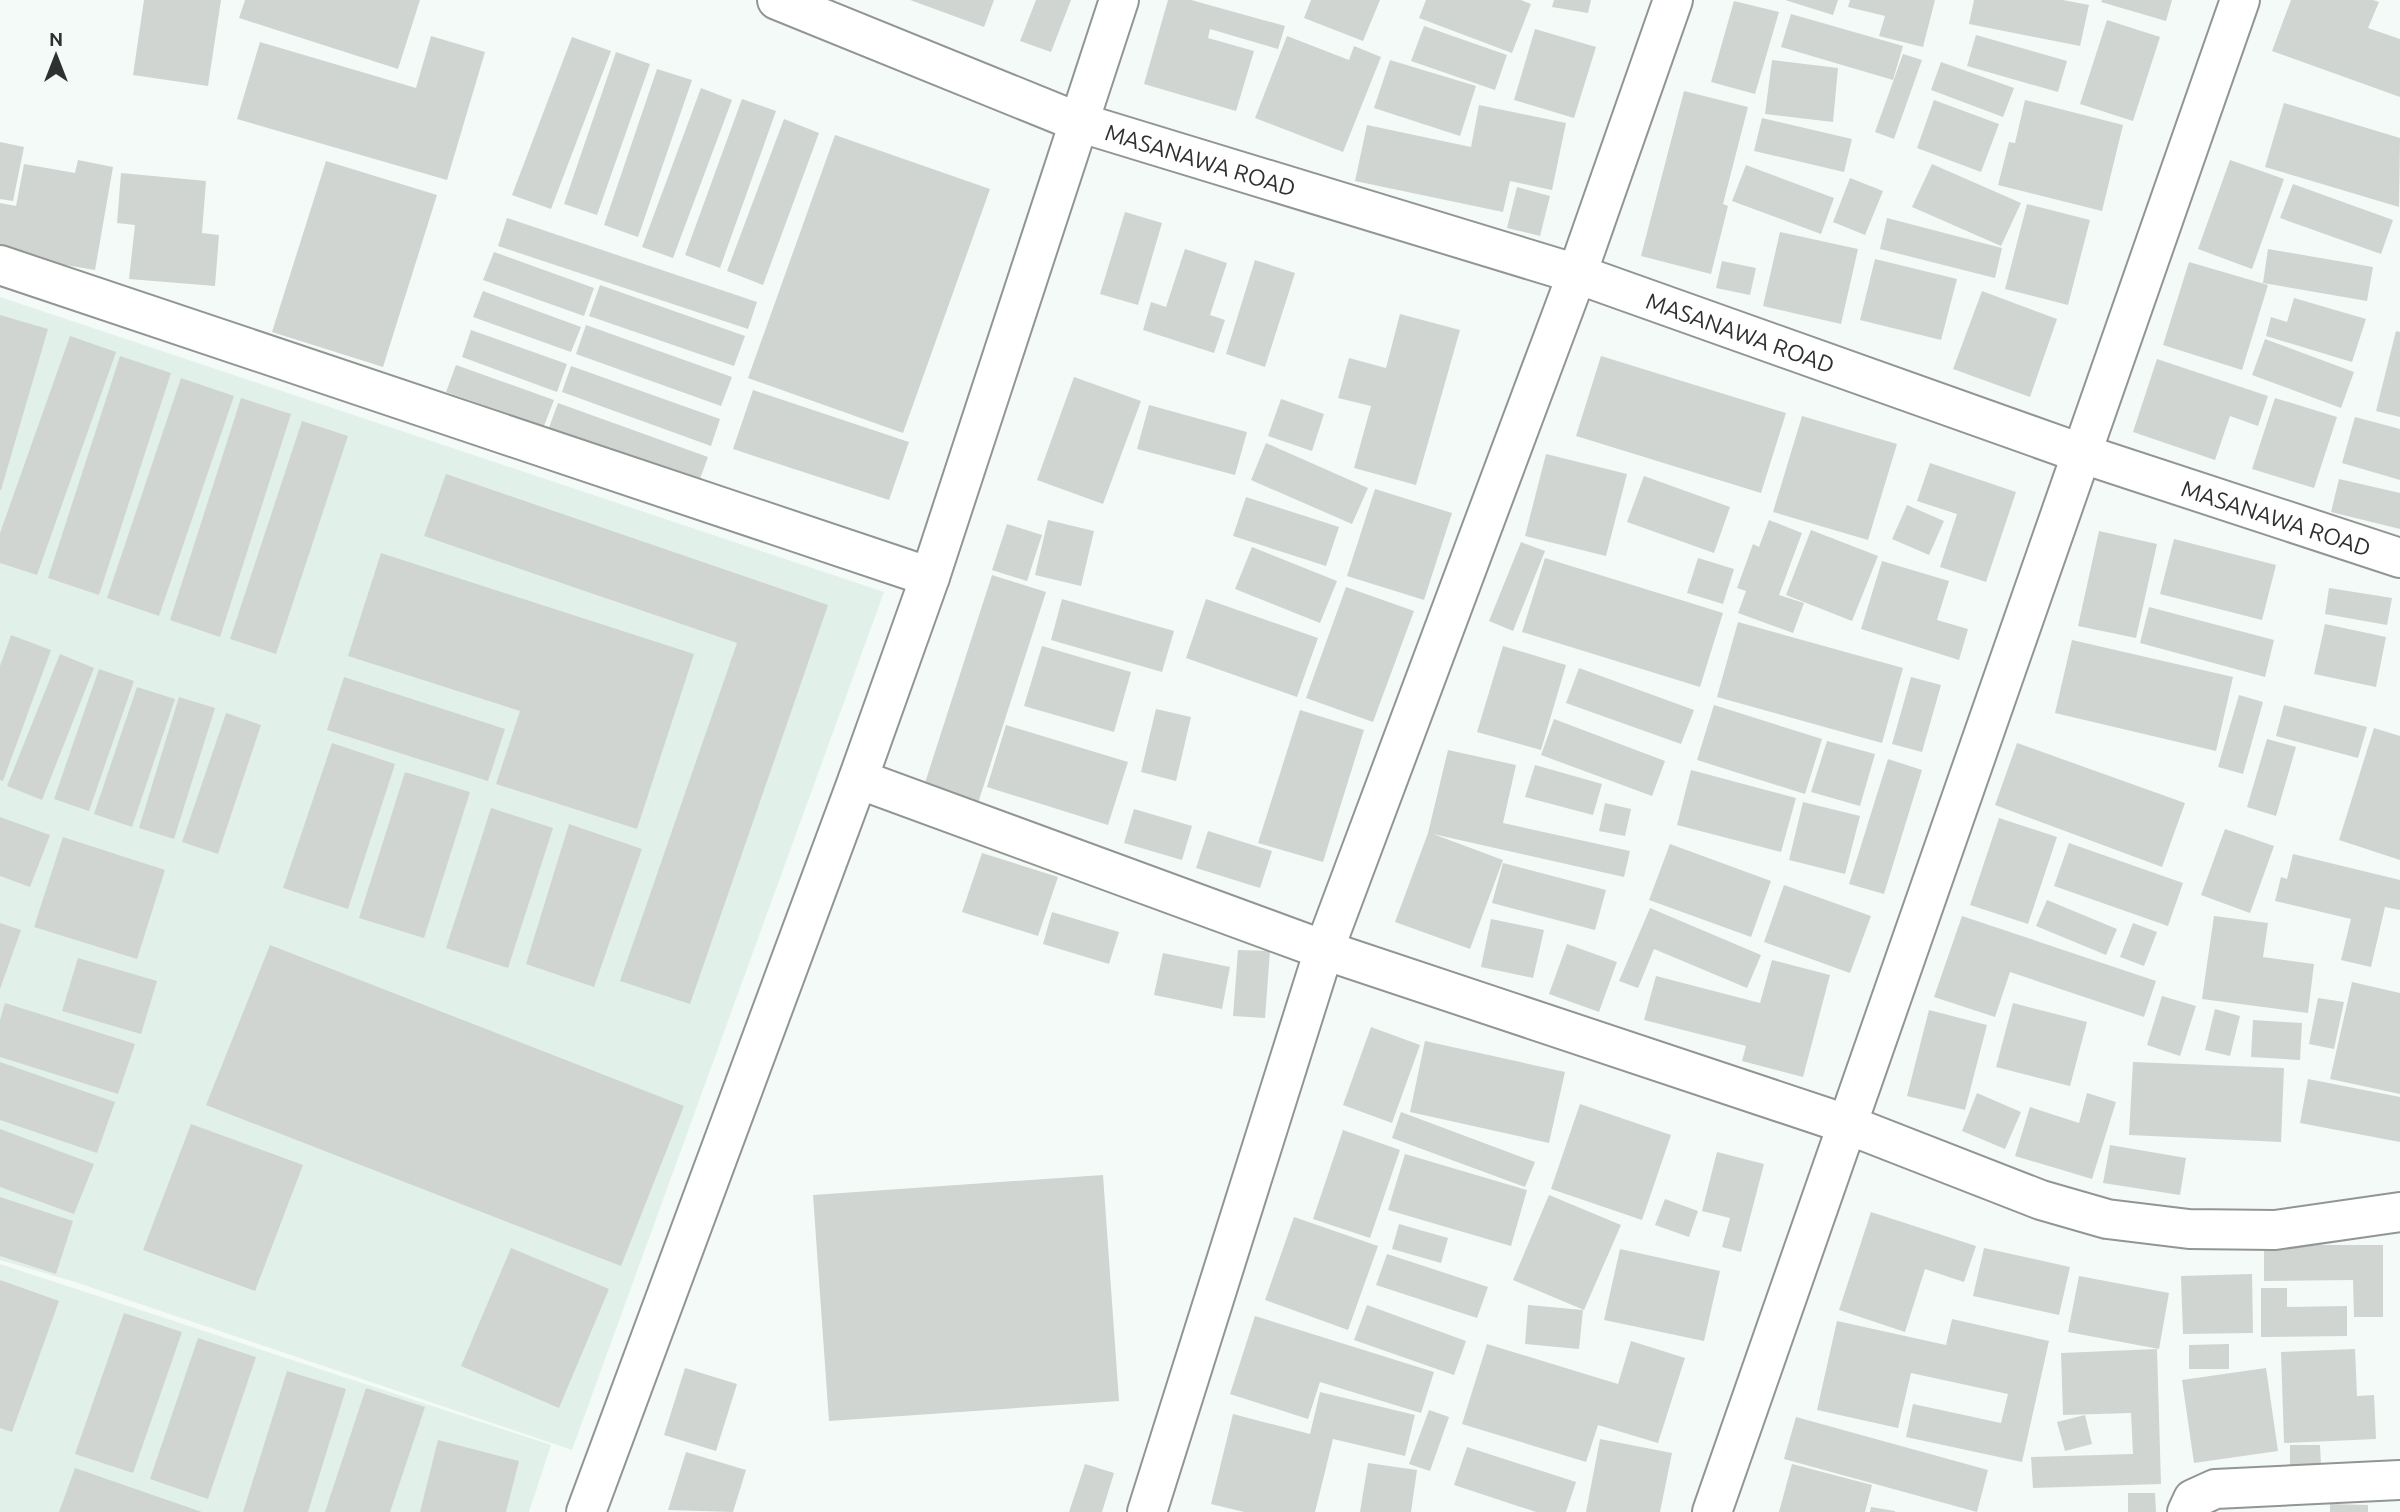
<svg xmlns="http://www.w3.org/2000/svg" width="2400" height="1512" viewBox="0 0 2400 1512" font-family="Ubuntu,sans-serif">
	<style>
		.built { fill: #e2f0ea }
		.building { fill: #d0d5d2 }
		.lines { fill: none; stroke-linecap: round; stroke-linejoin: round }
		.street-casing { stroke: #919693; stroke-width: 42 }
		.street { stroke: #fff; stroke-width: 38 }
		.labels { text-anchor: middle; dominant-baseline: central; stroke-width: 7; stroke-linejoin: round; paint-order: stroke }
		.street-label { font-size: 23px; fill: #2f3130; stroke: #f4faf7 }
	</style>
	<rect width="100%" height="100%" fill="#f4faf7"/>
	<!-- built -->
	<g class="built">
		<path d="M0 297 884 592 572 1450 75 1282 0 1260Z"/>
		<path d="M0 1264 551 1445 529 1512H0Z"/>
	</g>
	<!-- building -->
	<g class="building">
		<path d="M144 0H221L208 86 133 75Z"/>
		<path d="M245 0H420L398 69 239 18Z"/>
		<path d="M910 0H994L984 27Z"/>
		<path d="M1036 0H1071L1051 52 1020 41Z"/>
		<path d="M1168 0H1191L1285 26 1278 49 1210 29 1208 38 1254 51 1236 111 1144 84Z"/>
		<path d="M1311 0H1380L1363 41 1304 18Z"/>
		<path d="M1426 0H1521L1531 4 1512 53 1419 18Z"/>
		<path d="M1554 0H1591L1588 13 1552 7Z"/>
		<path d="M1785 0H1838L1833 15Z"/>
		<path d="M1850 0H1935L1923 47 1879 36 1885 16 1848 7Z"/>
		<path d="M1974 0H2063L2089 5 2080 46 1969 24Z"/>
		<path d="M2102 0H2172L2166 21 2101 2Z"/>
		<path d="M2291 0H2373L2379 2 2368 28 2400 39V97L2272 51Z"/>
		<path d="M1734 1 1779 12 1755 94 1711 82Z"/>
		<path d="M1791 14 1903 46 1893 80 1781 47Z"/>
		<path d="M2107 20 2160 37 2133 121 2080 104Z"/>
		<path d="M1424 26 1507 55 1495 90 1411 61Z"/>
		<path d="M1535 29 1596 47 1574 118 1514 100Z"/>
		<path d="M1976 35 2067 61 2058 92 1967 66Z"/>
		<path d="M431 36 485 52 447 180 237 119 260 42 416 88Z"/>
		<path d="M1287 36 1349 60 1354 46 1381 57 1343 152 1255 118Z"/>
		<path d="M572 37 611 51 551 209 512 195Z"/>
		<path d="M616 52 650 64 597 215 564 204Z"/>
		<path d="M1903 54 1922 60 1894 139 1875 132Z"/>
		<path d="M1390 60 1476 86 1460 136 1374 108Z"/>
		<path d="M1772 60 1838 68 1833 122 1765 114Z"/>
		<path d="M1941 62 2014 88 2003 117 1931 90Z"/>
		<path d="M657 69 692 80 638 237 604 225Z"/>
		<path d="M701 88 732 100 673 258 642 247Z"/>
		<path d="M1684 91 1748 107 1723 204 1728 206 1711 274 1641 256Z"/>
		<path d="M742 99 776 111 720 268 685 255Z"/>
		<path d="M1934 100 1999 124 1981 172 1917 148Z"/>
		<path d="M2025 100 2123 125 2102 211 1998 185 2009 142 2015 143Z"/>
		<path d="M2284 103 2400 138 2399 207 2265 167Z"/>
		<path d="M1479 105 1566 123 1552 190 1510 181 1503 212 1355 181 1367 125 1471 147Z"/>
		<path d="M1762 118 1852 139 1844 172 1754 151Z"/>
		<path d="M784 119 819 133 763 285 727 271Z"/>
		<path d="M835 135 990 189 903 433 748 378Z"/>
		<path d="M0 142 24 147 13 201 0 199Z"/>
		<path d="M78 160 113 167 95 270 0 254V203L16 206 24 164 75 173Z"/>
		<path d="M2230 160 2284 179 2252 269 2198 249Z"/>
		<path d="M326 161 437 195 383 367 272 332Z"/>
		<path d="M1932 164 2021 203 2001 246 1912 207Z"/>
		<path d="M1746 165 1834 198 1821 234 1732 201Z"/>
		<path d="M121 173 206 181 202 233 219 235 215 286 129 279 135 225 117 223Z"/>
		<path d="M1850 178 1883 191 1865 235 1833 222Z"/>
		<path d="M2293 184 2393 220 2381 254 2280 218Z"/>
		<path d="M1517 187 1550 196 1540 236 1507 228Z"/>
		<path d="M2027 204 2090 220 2068 305 2005 289Z"/>
		<path d="M1125 212 1162 223 1138 305 1100 294Z"/>
		<path d="M507 218 757 302 748 329 498 246Z"/>
		<path d="M1887 218 2002 248 1995 278 1880 249Z"/>
		<path d="M1780 232 1858 249 1841 324 1763 306Z"/>
		<path d="M1185 249 1227 263 1210 315 1225 320 1214 353 1143 330 1151 302 1166 307Z"/>
		<path d="M2268 249 2373 267 2367 301 2263 283Z"/>
		<path d="M494 252 594 288 584 316 483 280Z"/>
		<path d="M1875 259 1957 279 1941 340 1860 320Z"/>
		<path d="M1255 260 1295 273 1265 367 1226 354Z"/>
		<path d="M1722 261 1756 268 1750 295 1716 288Z"/>
		<path d="M2189 262 2268 285 2242 370 2163 345Z"/>
		<path d="M600 285 745 336 734 366 589 316Z"/>
		<path d="M483 291 581 327 571 352 473 317Z"/>
		<path d="M1982 291 2057 319 2030 397 1953 369Z"/>
		<path d="M2294 298 2366 319 2352 362 2266 336 2271 317 2287 322Z"/>
		<path d="M1400 314 1460 330 1416 485 1354 468 1371 406 1338 398 1349 358 1386 368Z"/>
		<path d="M0 315 48 329 1 490H0Z"/>
		<path d="M586 325 732 377 721 406 576 354Z"/>
		<path d="M471 330 567 364 557 392 462 357Z"/>
		<path d="M2396 331 2400 332V417L2376 411Z"/>
		<path d="M70 336 116 352 37 575 0 563V533Z"/>
		<path d="M2265 339 2354 372 2341 408 2252 375Z"/>
		<path d="M120 356 171 373 99 595 48 578Z"/>
		<path d="M1601 356 1786 413 1761 493 1576 436Z"/>
		<path d="M2157 359 2268 396 2258 426 2230 416 2215 460 2133 432Z"/>
		<path d="M456 365 554 400 544 426 446 392Z"/>
		<path d="M571 366 720 419 711 446 562 392Z"/>
		<path d="M1074 377 1141 401 1103 504 1037 480Z"/>
		<path d="M181 378 234 396 159 616 107 598Z"/>
		<path d="M753 390 909 442 889 500 733 449Z"/>
		<path d="M241 398 291 414 220 637 170 620Z"/>
		<path d="M2275 398 2337 417 2314 488 2252 469Z"/>
		<path d="M1281 399 1324 414 1312 451 1268 436Z"/>
		<path d="M558 403 708 457 697 487 547 433Z"/>
		<path d="M1149 405 1247 432 1235 475 1137 449Z"/>
		<path d="M1802 416 1897 444 1868 540 1773 512Z"/>
		<path d="M2355 417 2400 429V480L2342 463Z"/>
		<path d="M302 421 348 436 276 654 230 639Z"/>
		<path d="M1266 443 1368 488 1352 524 1251 480Z"/>
		<path d="M1546 454 1627 474 1606 556 1525 536Z"/>
		<path d="M1930 463 2016 492 1986 582 1940 567 1957 514 1917 501Z"/>
		<path d="M446 474 828 605 690 1004 620 981 737 643 424 536Z"/>
		<path d="M1644 476 1730 507 1714 553 1627 522Z"/>
		<path d="M2339 479 2400 493V529L2331 512Z"/>
		<path d="M1375 489 1452 513 1424 600 1347 576Z"/>
		<path d="M1246 497 1339 527 1326 566 1233 536Z"/>
		<path d="M1907 505 1944 521 1929 555 1892 539Z"/>
		<path d="M1048 520 1094 531 1081 586 1035 575Z"/>
		<path d="M1769 520 1802 533 1779 595 1804 603 1793 633 1738 613 1746 591 1737 588 1753 544 1759 547Z"/>
		<path d="M1007 524 1042 535 1027 581 992 570Z"/>
		<path d="M1811 530 1878 556 1852 621 1786 595Z"/>
		<path d="M2099 531 2157 544 2136 638 2078 626Z"/>
		<path d="M2174 539 2276 565 2262 620 2160 594Z"/>
		<path d="M1521 542 1545 551 1513 631 1489 621Z"/>
		<path d="M1252 547 1337 581 1320 623 1235 589Z"/>
		<path d="M381 553 694 654 637 829 496 784 520 711 348 656Z"/>
		<path d="M1545 558 1723 613 1700 687 1522 632Z"/>
		<path d="M1698 558 1734 569 1723 604 1687 593Z"/>
		<path d="M1882 561 1949 581 1937 620 1968 629 1959 660 1861 629Z"/>
		<path d="M992 575 1046 592 978 803 924 786Z"/>
		<path d="M1346 587 1414 611 1373 722 1306 698Z"/>
		<path d="M2329 588 2392 598 2387 625 2325 614Z"/>
		<path d="M1062 599 1174 631 1162 672 1051 640Z"/>
		<path d="M1206 599 1318 638 1297 697 1186 658Z"/>
		<path d="M2149 607 2274 640 2265 677 2140 643Z"/>
		<path d="M1738 622 1903 668 1882 743 1717 697Z"/>
		<path d="M2325 624 2386 637 2376 687 2314 674Z"/>
		<path d="M11 635 51 650 3 781 0 780V666Z"/>
		<path d="M2072 640 2233 677 2216 751 2055 713Z"/>
		<path d="M1042 646 1131 672 1114 732 1024 706Z"/>
		<path d="M1503 646 1566 665 1541 750 1477 732Z"/>
		<path d="M60 654 94 668 42 800 7 786Z"/>
		<path d="M1579 668 1694 710 1681 744 1566 703Z"/>
		<path d="M99 669 134 681 89 811 54 799Z"/>
		<path d="M344 677 505 729 488 781 327 730Z"/>
		<path d="M1911 677 1941 685 1922 752 1892 744Z"/>
		<path d="M137 687 175 699 132 827 94 814Z"/>
		<path d="M2239 695 2263 702 2243 774 2218 767Z"/>
		<path d="M179 697 215 708 174 839 139 828Z"/>
		<path d="M1714 705 1822 739 1805 794 1697 760Z"/>
		<path d="M2284 705 2367 727 2358 758 2276 736Z"/>
		<path d="M1156 709 1191 717 1176 781 1141 772Z"/>
		<path d="M1300 710 1364 730 1323 862 1258 843Z"/>
		<path d="M226 713 261 725 218 854 182 842Z"/>
		<path d="M1554 719 1665 761 1652 796 1541 755Z"/>
		<path d="M1006 725 1128 762 1108 825 987 787Z"/>
		<path d="M2374 728 2400 736V860L2339 840Z"/>
		<path d="M2267 739 2296 747 2276 816 2247 807Z"/>
		<path d="M1827 741 1875 754 1860 806 1811 792Z"/>
		<path d="M332 743 395 764 348 909 283 888Z"/>
		<path d="M2017 743 2185 803 2162 867 1995 805Z"/>
		<path d="M1448 750 1516 765 1503 823 1630 851 1624 877 1433 834 1503 860 1470 949 1395 922 1428 833Z"/>
		<path d="M1888 759 1922 770 1884 894 1849 884Z"/>
		<path d="M1535 765 1602 784 1593 815 1525 797Z"/>
		<path d="M1691 770 1796 798 1781 852 1677 825Z"/>
		<path d="M405 772 470 792 424 938 359 918Z"/>
		<path d="M1803 802 1860 816 1845 874 1789 860Z"/>
		<path d="M1605 803 1631 809 1625 836 1599 831Z"/>
		<path d="M491 808 553 828 508 968 446 948Z"/>
		<path d="M1134 809 1192 826 1182 860 1124 843Z"/>
		<path d="M0 817 50 835 30 887 0 876Z"/>
		<path d="M1999 818 2057 837 2028 924 1970 905Z"/>
		<path d="M569 824 642 849 594 987 526 964Z"/>
		<path d="M2225 829 2274 846 2250 913 2201 895Z"/>
		<path d="M1208 831 1272 851 1260 888 1196 868Z"/>
		<path d="M63 837 165 870 137 959 34 927Z"/>
		<path d="M2069 843 2183 883 2168 926 2054 886Z"/>
		<path d="M1670 844 1771 881 1751 937 1649 900Z"/>
		<path d="M982 853 1058 877 1038 936 962 912Z"/>
		<path d="M2293 854 2400 880V910L2385 907 2371 967 2341 960 2351 919 2275 901 2281 877 2287 879Z"/>
		<path d="M1503 863 1606 890 1595 930 1492 903Z"/>
		<path d="M1784 885 1871 916 1850 973 1764 942Z"/>
		<path d="M2047 900 2117 929 2106 955 2036 926Z"/>
		<path d="M1650 908 1761 955 1747 988 1654 949 1638 988 1619 981Z"/>
		<path d="M1052 912 1119 932 1109 964 1043 944Z"/>
		<path d="M1962 916 2156 981 2144 1017 2010 972 1995 1017 1934 997Z"/>
		<path d="M2214 916 2268 923 2263 957 2314 964 2308 1013 2202 999Z"/>
		<path d="M1491 919 1544 930 1533 978 1481 967Z"/>
		<path d="M0 923 21 930 0 989Z"/>
		<path d="M2133 923 2157 932 2144 966 2120 957Z"/>
		<path d="M1567 944 1617 962 1599 1012 1549 994Z"/>
		<path d="M270 945 684 1106 621 1266 206 1105Z"/>
		<path d="M1238 950 1270 951 1265 1018 1233 1016Z"/>
		<path d="M1163 953 1230 967 1222 1009 1154 995Z"/>
		<path d="M78 958 157 981 141 1034 62 1011Z"/>
		<path d="M1772 960 1830 975 1803 1077 1742 1061 1746 1046 1644 1020 1656 976 1760 1003Z"/>
		<path d="M2352 982 2400 993V1094L2330 1079Z"/>
		<path d="M2162 996 2196 1006 2180 1056 2147 1045Z"/>
		<path d="M2318 998 2344 1002 2334 1049 2309 1044Z"/>
		<path d="M5 1003 135 1044 118 1094 0 1057V1020Z"/>
		<path d="M2013 1003 2087 1022 2070 1086 1996 1067Z"/>
		<path d="M2215 1009 2240 1016 2230 1056 2205 1050Z"/>
		<path d="M1929 1010 1987 1025 1965 1110 1907 1096Z"/>
		<path d="M2253 1020 2302 1023 2300 1060 2251 1057Z"/>
		<path d="M1371 1027 1420 1045 1392 1123 1343 1105Z"/>
		<path d="M1425 1041 1565 1072 1549 1143 1410 1112Z"/>
		<path d="M0 1062 115 1102 97 1153 0 1120Z"/>
		<path d="M2133 1062 2284 1068 2281 1142 2129 1135Z"/>
		<path d="M2308 1079 2400 1097V1142L2300 1123Z"/>
		<path d="M1977 1093 2021 1112 2005 1149 1962 1131Z"/>
		<path d="M2087 1093 2116 1102 2092 1179 2015 1156 2030 1107 2079 1123Z"/>
		<path d="M1580 1104 1671 1135 1642 1220 1551 1189Z"/>
		<path d="M1401 1112 1535 1162 1525 1187 1392 1138Z"/>
		<path d="M191 1124 303 1165 255 1291 143 1250Z"/>
		<path d="M0 1129 94 1164 74 1214 0 1187Z"/>
		<path d="M1343 1130 1400 1150 1370 1238 1313 1219Z"/>
		<path d="M2110 1145 2186 1158 2180 1195 2103 1183Z"/>
		<path d="M1717 1152 1764 1164 1741 1252 1722 1247 1730 1218 1702 1211Z"/>
		<path d="M1405 1154 1527 1190 1511 1246 1388 1210Z"/>
		<path d="M1103 1175 1119 1401 829 1421 813 1195Z"/>
		<path d="M1549 1195 1621 1225 1584 1310 1513 1280Z"/>
		<path d="M0 1197 73 1221 56 1274 0 1256Z"/>
		<path d="M1665 1199 1698 1211 1689 1237 1655 1225Z"/>
		<path d="M1871 1212 1976 1246 1964 1282 1925 1269 1905 1332 1839 1310Z"/>
		<path d="M1294 1217 1378 1246 1348 1330 1265 1300Z"/>
		<path d="M1399 1224 1448 1238 1441 1263 1392 1249Z"/>
		<path d="M2264 1245H2383V1317H2354L2353 1280 2264 1281Z"/>
		<path d="M511 1248 609 1289 559 1408 461 1366Z"/>
		<path d="M1984 1248 2070 1267 2059 1315 1973 1296Z"/>
		<path d="M1620 1249 1720 1271 1704 1341 1604 1320Z"/>
		<path d="M1387 1254 1488 1287 1477 1318 1376 1285Z"/>
		<path d="M2252 1274 2253 1333 2183 1334 2181 1276Z"/>
		<path d="M2079 1276 2169 1293 2159 1349 2068 1332Z"/>
		<path d="M0 1280 59 1301 12 1432 0 1428Z"/>
		<path d="M2261 1288H2287V1307L2347 1306V1336L2261 1337Z"/>
		<path d="M1367 1305 1466 1341 1454 1375 1354 1340Z"/>
		<path d="M1528 1305 1583 1310 1579 1349 1525 1344Z"/>
		<path d="M124 1313 182 1332 133 1473 75 1454Z"/>
		<path d="M1255 1316 1434 1372 1421 1413 1320 1382 1308 1419 1230 1394Z"/>
		<path d="M1952 1319 2049 1341 2022 1462 1906 1437 1913 1404 2001 1423 2008 1394 1911 1373 1898 1428 1817 1410 1837 1321 1946 1345Z"/>
		<path d="M198 1338 256 1357 208 1499 150 1479Z"/>
		<path d="M1631 1341 1685 1358 1658 1443 1598 1425 1586 1462 1462 1424 1487 1344 1618 1384Z"/>
		<path d="M2229 1344V1369H2189V1345Z"/>
		<path d="M2157 1349 2161 1484 2033 1488 2031 1457 2133 1454 2131 1413 2063 1415 2061 1353Z"/>
		<path d="M2355 1349 2357 1396 2374 1395 2376 1439 2284 1443 2281 1352Z"/>
		<path d="M685 1368 737 1384 716 1451 664 1435Z"/>
		<path d="M2266 1368 2278 1451 2194 1463 2182 1380Z"/>
		<path d="M287 1371 346 1389 308 1512H243Z"/>
		<path d="M366 1388 425 1407 390 1512H325Z"/>
		<path d="M1320 1392 1415 1415 1405 1456 1333 1439 1315 1512H1244L1211 1504 1233 1414 1310 1434Z"/>
		<path d="M1429 1410 1449 1417 1430 1471 1409 1464Z"/>
		<path d="M2085 1415 2092 1444 2065 1451 2057 1422Z"/>
		<path d="M1796 1417 1988 1470 1977 1512 1784 1459Z"/>
		<path d="M1600 1439 1672 1453 1660 1512H1586Z"/>
		<path d="M438 1440 519 1461 506 1512H420Z"/>
		<path d="M2290 1445H2320L2321 1465 2290 1466Z"/>
		<path d="M1467 1447 1576 1482 1566 1512H1536L1454 1485Z"/>
		<path d="M686 1452 746 1470 733 1512 668 1510Z"/>
		<path d="M1368 1463 1417 1470 1411 1512H1360Z"/>
		<path d="M1085 1464 1114 1473 1102 1512H1069Z"/>
		<path d="M1792 1464 1872 1485 1865 1512H1779Z"/>
		<path d="M75 1468 202 1512H59Z"/>
		<path d="M2128 1493H2155L2156 1512H2128Z"/>
		<path d="M2330 1504 2368 1505V1512H2330Z"/>
		<path d="M1871 1507 1895 1511V1512H1870Z"/>
	</g>
	<g class="lines">
		<defs>
			<g id="street">
				<path id="s1" d="M777 0 1078 122 1577 274 2083 454 2400 558"/>
				<path d="M0 265 930 577"/>
				<path d="M858 779 1324 950 1846 1124 2041 1200 2107 1219 2189 1229 2275 1230 2400 1212"/>
				<path d="M586 1512 858 779 930 577 1119 0"/>
				<path d="M1147 1512 1324 950 1577 274 1673 0"/>
				<path d="M1712 1512 2240 0"/>
				<path d="M2187 1512 2193 1499 2215 1489 2400 1480"/>
			</g>
		</defs>
		<!-- street casing -->
		<use href="#street" class="street-casing"/>
		<!-- street -->
		<use href="#street" class="street"/>
	</g>
	<g class="labels">
		<!-- street labels -->
		<g class="street-label">
			<text stroke="none"><textPath href="#s1" startOffset="453">MASANAWA ROAD</textPath></text>
			<text stroke="none"><textPath href="#s1" startOffset="1020">MASANAWA ROAD</textPath></text>
			<text stroke="none"><textPath href="#s1" startOffset="1587">MASANAWA ROAD</textPath></text>
		</g>
	</g>
	<!-- north arrow -->
	<g transform="translate(56 56)" stroke="#f4faf7" stroke-width="5" paint-order="stroke">
	<path d="M0-5L12 26L0 18L-12 26Z" fill="#2f3130"/>
	<text y="-10" font-size="19" font-weight="bold" text-anchor="middle" fill="#2f3130">N</text>
	</g>
</svg>
